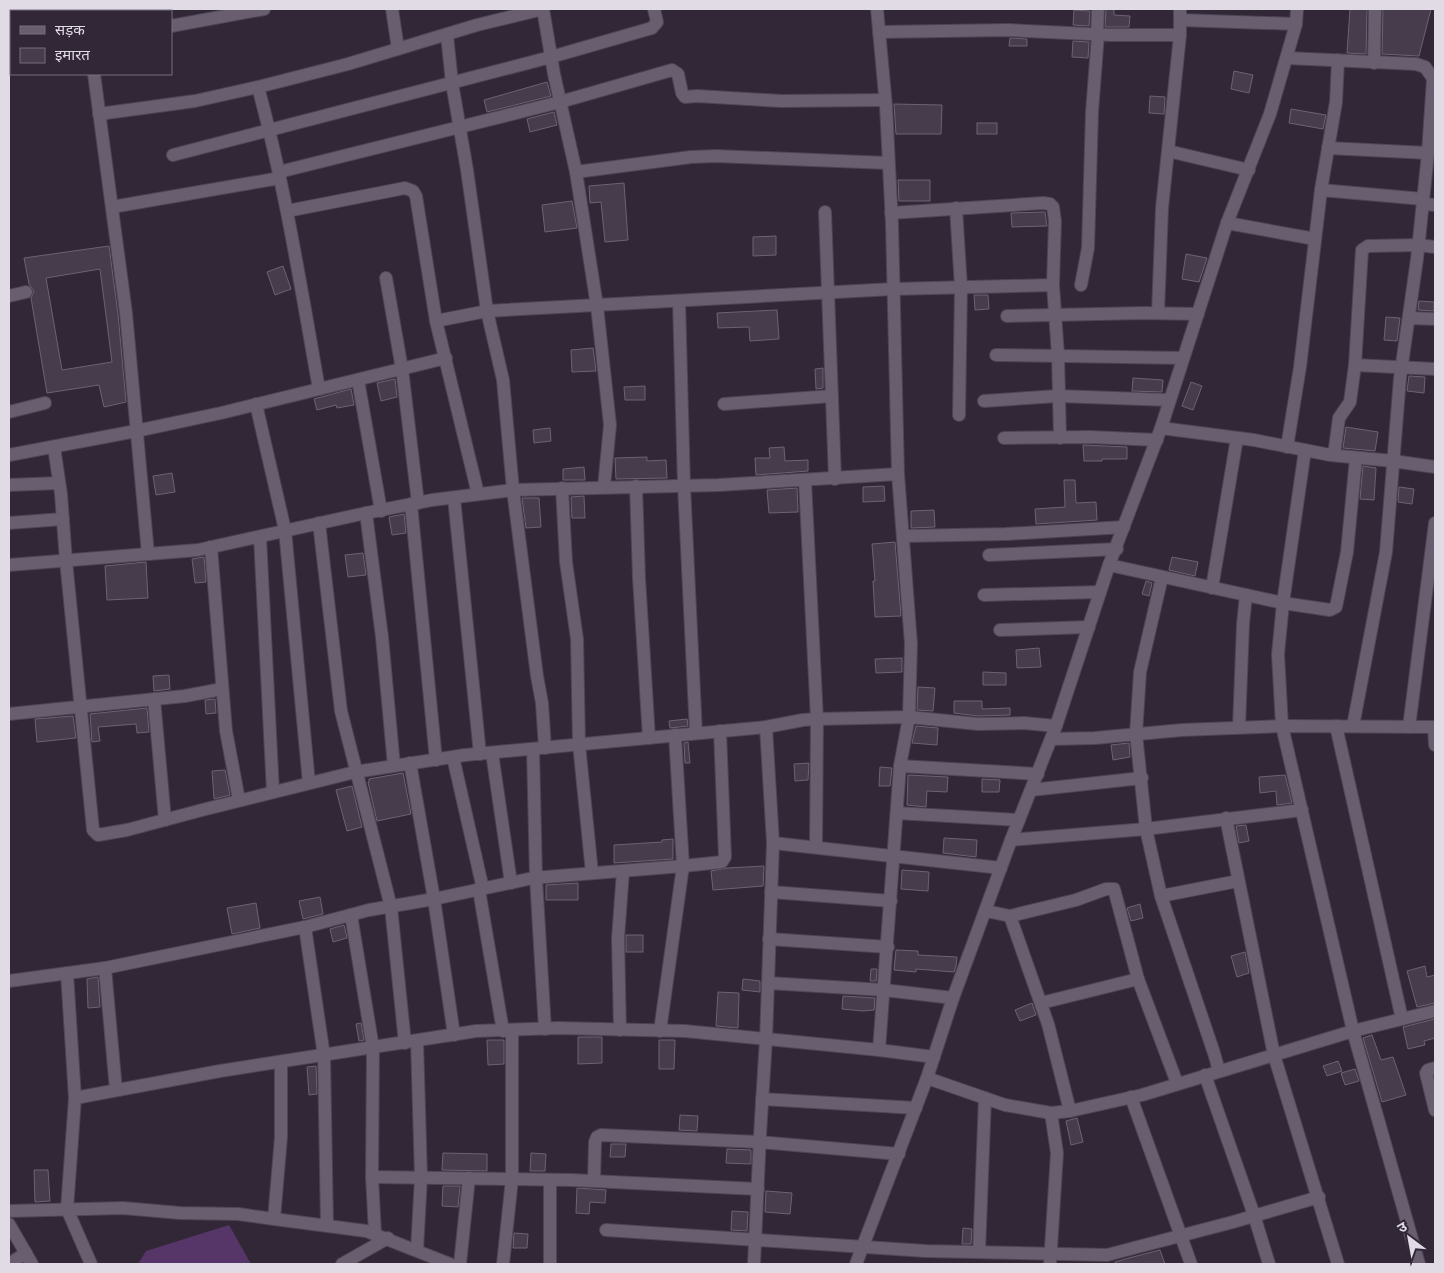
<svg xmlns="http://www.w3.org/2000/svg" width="1444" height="1273" viewBox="0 0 1444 1273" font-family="Overpass,'Noto Sans Devanagari',sans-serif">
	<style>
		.water { fill: #563668 }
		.building { fill: #463c4c; stroke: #6d6274; fill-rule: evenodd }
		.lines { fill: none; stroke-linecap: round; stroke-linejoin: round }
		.minor-casing { stroke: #4d4552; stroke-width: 14 }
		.minor { stroke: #695e70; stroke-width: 12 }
	</style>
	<rect width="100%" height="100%" fill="#312737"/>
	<!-- water -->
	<path class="water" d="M229 1225 251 1264H138L146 1251Z"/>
	<!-- building -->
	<g class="building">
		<path d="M1106 9H1114V15L1130 16 1129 27H1105Z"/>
		<path d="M1350 9H1367L1366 54 1347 53Z"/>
		<path d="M1383 9H1431L1419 56 1382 54Z"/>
		<path d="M1074 10 1090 11 1089 26 1073 25Z"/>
		<path d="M1010 38 1027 39V46H1009Z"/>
		<path d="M1073 41 1089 42 1088 58 1072 57Z"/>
		<path d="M1234 71 1253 75 1249 93 1231 89Z"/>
		<path d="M547 82 551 96 487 112 484 100Z"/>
		<path d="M1150 96 1165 97 1164 114 1149 113Z"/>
		<path d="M894 104 942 105 941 134H896Z"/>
		<path d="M1291 109 1326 115 1323 129 1289 123Z"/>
		<path d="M554 112 557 125 530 132 527 119Z"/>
		<rect x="977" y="123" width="20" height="11"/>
		<path d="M898 180H930V201H899Z"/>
		<path d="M624 183 628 240 605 242 601 202 590 203 589 186Z"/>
		<path d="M572 201 577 228 545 232 542 205Z"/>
		<path d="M1045 212 1047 226 1012 227 1011 213Z"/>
		<path d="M776 236V255L753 256V237Z"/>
		<path d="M109 246 118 314 126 402 104 407 99 385 47 393 31 298 34 291 29 284 24 258ZM100 269 112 362 62 370 46 278Z"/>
		<path d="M1186 254 1207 258 1199 282 1182 279Z"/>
		<path d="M283 266 291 289 275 295 267 272Z"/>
		<path d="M974 295H988L989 309 975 310Z"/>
		<path d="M1419 301 1434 302V311L1418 310Z"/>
		<path d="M777 310 779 339 750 341 749 327 718 328 717 313Z"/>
		<path d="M1386 317 1400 318 1397 341 1384 340Z"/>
		<path d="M593 348 596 371 572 372 571 350Z"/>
		<path d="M823 368V388L816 389 815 369Z"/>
		<path d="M1409 376 1425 377 1424 393 1407 391Z"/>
		<path d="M1133 378 1163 380 1162 392 1132 391Z"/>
		<path d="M395 379 397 397 381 401 377 383Z"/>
		<path d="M1191 382 1202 386 1193 410 1182 406Z"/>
		<path d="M645 386V400H625L624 387Z"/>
		<path d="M351 389 354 405 337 408 336 405 317 410 314 399Z"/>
		<path d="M1346 427 1378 432 1375 451 1343 448Z"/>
		<path d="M550 428 551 441 534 443 533 430Z"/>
		<path d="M1083 445 1127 447V459H1102V461H1084Z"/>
		<path d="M784 447 785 461 808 460V471L756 475 755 458H770L769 448Z"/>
		<path d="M647 457V461L666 460 667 478 616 479 615 458Z"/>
		<path d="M1363 466 1376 468 1374 500 1360 499Z"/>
		<path d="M584 467 585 480H563V469Z"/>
		<path d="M172 473 175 492 156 495 153 476Z"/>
		<path d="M1064 480H1075L1076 503 1096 502 1097 520 1036 524 1035 509 1065 507Z"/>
		<path d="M884 486 885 501 863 502V487Z"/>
		<path d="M1399 487 1414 489 1412 504 1398 502Z"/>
		<path d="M797 488 798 512 769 513 767 490Z"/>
		<path d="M584 496 585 518H572L571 497Z"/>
		<path d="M522 498H539L541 527 526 528Z"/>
		<path d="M934 510 935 527 911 528V511Z"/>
		<path d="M404 514 406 533 392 535 389 517Z"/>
		<path d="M895 542 901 616 875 617 873 581H875L872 544Z"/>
		<path d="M363 553 366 575 348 577 345 555Z"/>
		<path d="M204 557 206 582 195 583 192 559Z"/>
		<path d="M1172 557 1198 562 1195 576 1169 570Z"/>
		<path d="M146 562 148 598 107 600 105 566Z"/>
		<path d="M1146 581 1152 583 1149 596 1142 594Z"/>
		<path d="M1039 648 1041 667 1017 668 1016 650Z"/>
		<path d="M902 658V672L876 673 875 659Z"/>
		<path d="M983 672 1006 673V685H983Z"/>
		<path d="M169 675 170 689 154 691 153 676Z"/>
		<path d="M918 687 935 688 933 711 917 710Z"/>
		<path d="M215 699 216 713 206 714 205 700Z"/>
		<path d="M954 701H982V709L1010 708V715L978 716 954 713Z"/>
		<path d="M147 708 149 732 137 733 136 724 98 727 100 741 92 742 90 714Z"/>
		<path d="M73 716 76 738 37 742 35 719Z"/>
		<path d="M687 719 688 726 670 728 669 721Z"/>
		<path d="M916 726 938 728 937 745 912 743Z"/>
		<path d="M688 742 690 763H685L684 743Z"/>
		<path d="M1129 743 1130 757 1113 760 1111 745Z"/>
		<path d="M809 763 808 780 795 781 794 764Z"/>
		<path d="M880 767 892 768 890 786H879Z"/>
		<path d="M225 770 230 795 214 799 212 771Z"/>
		<path d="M403 773 411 814 377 821 368 782H369V779Z"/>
		<path d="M908 775 948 777 947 792 927 791 926 807 907 805Z"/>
		<path d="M1285 775 1292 803 1277 805 1276 791 1260 793 1259 777Z"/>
		<path d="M982 779 1000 780 999 792H982Z"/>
		<path d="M352 786 362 827 347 831 336 790Z"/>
		<path d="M1246 825 1249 841 1239 843 1236 826Z"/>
		<path d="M944 838 977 840 976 857 943 853Z"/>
		<path d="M673 839V859L614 863V845L662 842V840Z"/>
		<path d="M764 866 763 886 713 890 711 871 727 868Z"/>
		<path d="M902 870 929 872 928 891 901 889Z"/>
		<path d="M578 883V900H546V885Z"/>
		<path d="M320 897 323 914 303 919 299 901Z"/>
		<path d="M256 903 260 928 232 934 227 908Z"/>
		<path d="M1140 904 1143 918 1131 921 1127 908Z"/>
		<path d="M344 925 347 938 333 942 330 929Z"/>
		<rect x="626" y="935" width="17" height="17"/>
		<path d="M896 950 918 951V955L957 957 956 966 954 972 916 969V972L894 970Z"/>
		<path d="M1245 952 1249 973 1237 977 1231 956Z"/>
		<path d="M1425 966 1427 977 1435 975V1003L1417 1007 1407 971Z"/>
		<path d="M871 969H877L876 981H870Z"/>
		<path d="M98 977 100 1007 88 1008 87 979Z"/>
		<path d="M743 979 760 981V992L742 990Z"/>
		<path d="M718 992 739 993 738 1028 716 1026Z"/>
		<path d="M843 996 875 998 874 1010 863 1011 842 1009Z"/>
		<path d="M1032 1003 1036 1015 1020 1021 1015 1010Z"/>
		<path d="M1435 1019V1038L1424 1041 1425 1045 1408 1049 1403 1027Z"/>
		<path d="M361 1023 364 1040 359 1041 356 1024Z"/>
		<path d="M1372 1035 1381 1060 1393 1057 1406 1095 1382 1102 1363 1038Z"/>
		<path d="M578 1037H602V1063L578 1064Z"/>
		<path d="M487 1040H504V1064L488 1065Z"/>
		<path d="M659 1040H675L674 1069H659Z"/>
		<path d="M1338 1061 1342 1071 1327 1076 1323 1066Z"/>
		<path d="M316 1066 317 1094 309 1095 307 1067Z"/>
		<path d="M1355 1069 1359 1081 1345 1085 1341 1073Z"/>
		<path d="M680 1115 698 1116 697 1131 679 1130Z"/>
		<path d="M1077 1118 1083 1142 1071 1145 1066 1121Z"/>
		<path d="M611 1144H626L625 1157H610Z"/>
		<path d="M727 1149 751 1150V1164L726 1163Z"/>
		<path d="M443 1153 487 1154V1171L442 1170Z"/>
		<path d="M531 1153 546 1154 545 1171H530Z"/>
		<path d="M34 1170H48L50 1201 35 1202Z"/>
		<path d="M443 1186H460L458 1207 442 1206Z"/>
		<path d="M577 1188 606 1190 605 1203 590 1202 589 1214 576 1213Z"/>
		<path d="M766 1191 792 1193 790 1214 765 1212Z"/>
		<path d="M732 1211 748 1212 747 1231 731 1230Z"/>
		<path d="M963 1228 972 1229 971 1244H962Z"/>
		<path d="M514 1233 528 1234 527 1248H513Z"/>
		<path d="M1160 1250 1165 1264H1115V1262L1129 1258Z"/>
	</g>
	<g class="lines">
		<defs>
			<g id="minor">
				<path d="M86 9V11"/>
				<path d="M392 9 398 49"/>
				<path d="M543 9 554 74 576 172 597 306 610 425 604 487"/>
				<path d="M877 9 886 106 892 224 898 474 911 644 909 717 900 766 879 1050"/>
				<path d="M1180 20 1296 24"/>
				<path d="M171 26 264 9"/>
				<path d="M879 32 1008 30 1111 35H1180"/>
				<path d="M1097 34 1098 9"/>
				<path d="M447 35 452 83 467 170 487 311 503 380 513 490 537 676 542 703 545 748"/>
				<path d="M9 49 11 48"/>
				<path d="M1287 58 1416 64 1425 67 1435 81"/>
				<path d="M1374 63 1375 9"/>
				<path d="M94 74 126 313 148 554 198 550 366 513 432 500 513 490 719 485 898 474"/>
				<path d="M258 87C285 186 301 288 319 389"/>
				<path d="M99 114 195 101 258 87 348 64 477 25 543 9"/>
				<path d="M1328 148 1428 153"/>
				<path d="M1168 151 1249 170"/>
				<path d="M173 155 551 57 652 28 657 22 654 9"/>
				<path d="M279 172 560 102 672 70 678 74 682 93 685 97 697 96 781 101 885 100"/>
				<path d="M576 172 691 157 716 156 888 163"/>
				<path d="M1321 190 1423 199"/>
				<path d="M1423 204 1435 205"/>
				<path d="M112 207 280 178"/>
				<path d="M956 208 961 287 959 415"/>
				<path d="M287 211 405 188 413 191 416 196 436 321 478 494"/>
				<path d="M825 212 835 479"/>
				<path d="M891 213 1043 203 1050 204 1053 207 1055 221 1053 285 1058 355 1060 438"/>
				<path d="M1227 223 1315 239"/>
				<path d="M386 278 402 369 418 503"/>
				<path d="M1081 285 1088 248 1092 112 1098 34"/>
				<path d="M9 296 26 292"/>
				<path d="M679 301 684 486 696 733"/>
				<path d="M1158 313 1162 208 1180 35V9"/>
				<path d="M1007 316 1144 313 1198 314"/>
				<path d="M1410 318 1435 319"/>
				<path d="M436 321 487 311 893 289 1053 285"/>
				<path d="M996 355 1183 358"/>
				<path d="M1355 365 1435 369"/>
				<path d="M358 380 381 511"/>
				<path d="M984 401 1058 396 1169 400"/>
				<path d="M256 404 285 530 309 783"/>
				<path d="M724 404 832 396"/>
				<path d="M9 412 45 403"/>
				<path d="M1161 428 1254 440 1330 455 1393 461 1435 467"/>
				<path d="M1004 438 1090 437 1157 440"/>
				<path d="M54 447 61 494 66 561 93 830 98 835 127 830 202 810 355 772 465 755 766 727 803 720 817 719 909 717 978 724 1024 723 1056 726"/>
				<path d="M1287 447 1300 367 1321 190 1336 102 1338 60"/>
				<path d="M9 455 136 431 221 413 446 358"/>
				<path d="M1334 455 1339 418 1350 402 1355 365 1362 250 1368 246 1419 245 1435 247"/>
				<path d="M1356 458 1347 552 1336 607 1330 610 1283 603 1278 654 1282 726 1353 1031 1419 1264"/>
				<path d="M805 481 817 719 816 847"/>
				<path d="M9 485 59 483"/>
				<path d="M636 486 639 578 649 738"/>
				<path d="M562 488 566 562 577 639 579 744 592 873"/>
				<path d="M454 498 480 754"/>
				<path d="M411 504 436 760"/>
				<path d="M366 513 382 637 394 766"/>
				<path d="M9 523 63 519"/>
				<path d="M319 523 341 711 391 907 405 1043"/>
				<path d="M903 536 1006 534 1124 527"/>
				<path d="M260 537 273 792"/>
				<path d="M211 547 226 731 239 800"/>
				<path d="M989 555 1117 549"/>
				<path d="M9 565 148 554"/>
				<path d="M1109 565 1283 603 1305 450"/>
				<path d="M1162 577 1140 672 1136 734 1146 829 1161 896 1214 1053 1219 1071"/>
				<path d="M1212 588 1237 438"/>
				<path d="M984 595 1100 592"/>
				<path d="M1000 630 1089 627"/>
				<path d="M154 699 165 820"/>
				<path d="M9 714 185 696 222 689"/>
				<path d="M1336 726 1402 1019"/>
				<path d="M1353 726 1386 552 1400 378 1417 259 1428 153 1433 79"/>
				<path d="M1239 727 1243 624 1246 595"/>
				<path d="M1409 727 1435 523"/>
				<path d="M1434 727 1435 745"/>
				<path d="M1051 739 1095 738 1182 730 1282 726 1435 727"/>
				<path d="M533 749 536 878 545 1029"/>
				<path d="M492 753 511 883"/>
				<path d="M453 757 483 889"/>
				<path d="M410 763 434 899 454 1035"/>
				<path d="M900 766 1038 774"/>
				<path d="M1031 790 1142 778"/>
				<path d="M897 813 1019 820"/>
				<path d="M1226 818 1274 1055 1338 1264"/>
				<path d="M1011 840 1146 829 1302 810"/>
				<path d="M773 843 1001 868"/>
				<path d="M479 890 503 1031"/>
				<path d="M771 892 891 901"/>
				<path d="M1161 896 1238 881"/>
				<path d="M986 911 1010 916 1048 1024 1070 1111"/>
				<path d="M351 915 373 1048 372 1177 375 1233"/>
				<path d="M1010 916 1076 900 1106 889H1114L1138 979 1177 1083"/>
				<path d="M305 927 324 1056 327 1225"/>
				<path d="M769 939 888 947"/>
				<path d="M105 968 116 1090"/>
				<path d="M67 973 75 1098"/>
				<path d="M9 981 105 968 305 927 369 910 434 899 533 878 683 866 722 862 725 857 720 731"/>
				<path d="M768 983 884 990 953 998"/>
				<path d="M1041 1003 1138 979"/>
				<path d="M620 1030 618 938 623 871"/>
				<path d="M660 1031 683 866 675 735"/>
				<path d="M1435 1068 1428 1070 1426 1073 1435 1110"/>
				<path d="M1205 1075 1254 1215 1269 1264"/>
				<path d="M927 1078 1005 1105 1051 1113 1070 1111 1142 1095 1353 1031 1435 1011"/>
				<path d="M1131 1097 1191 1264"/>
				<path d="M762 1099 916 1108"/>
				<path d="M372 1177 571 1180 758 1189"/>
				<path d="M594 1181 595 1142 597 1137 601 1135 759 1142 899 1154"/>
				<path d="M9 1211 123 1208 180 1213 238 1214 274 1219 366 1231 450 1264"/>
				<path d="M274 1219 281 1137V1062"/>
				<path d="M9 1224 32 1264"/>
				<path d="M606 1230 926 1251 1107 1255 1233 1222 1319 1197"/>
				<path d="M417 1250 421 1177 417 1041"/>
				<path d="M979 1252 985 1098"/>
				<path d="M9 1264 26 1253"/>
				<path d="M91 1264 67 1209 75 1098 220 1071 476 1031 558 1028 685 1031 879 1050 934 1057"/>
				<path d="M342 1264 388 1238"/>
				<path d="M460 1264 469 1178"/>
				<path d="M503 1264 512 1179V1030"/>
				<path d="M550 1264V1180"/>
				<path d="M754 1264 760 1135 766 1039 773 843 766 727"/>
				<path d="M856 1264 927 1078 953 998 1011 840 1056 726 1109 565 1161 428 1227 223 1270 114 1296 24 1297 9"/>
				<path d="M1050 1264 1057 1153 1051 1113"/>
			</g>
		</defs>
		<!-- minor casing -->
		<use href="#minor" class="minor-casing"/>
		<!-- minor -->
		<use href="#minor" class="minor"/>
	</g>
	<!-- border -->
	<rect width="1444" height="1273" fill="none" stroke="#e1dbe5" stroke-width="20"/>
	<!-- legend -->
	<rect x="10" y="10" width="162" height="65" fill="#312737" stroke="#776f7d"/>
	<rect x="20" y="26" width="25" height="8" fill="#695e70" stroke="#776f7d"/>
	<text x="55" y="35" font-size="15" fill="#e1dbe5">सड़क</text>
	<rect x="20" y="48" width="25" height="15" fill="#463c4c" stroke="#776f7d"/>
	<text x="55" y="60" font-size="15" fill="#e1dbe5">इमारत</text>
	<!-- north arrow -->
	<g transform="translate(1409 1238) rotate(328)" stroke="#312737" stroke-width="4" paint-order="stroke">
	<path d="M0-4L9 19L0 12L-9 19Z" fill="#e1dbe5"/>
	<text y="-8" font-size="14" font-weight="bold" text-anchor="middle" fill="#e1dbe5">उ</text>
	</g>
</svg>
